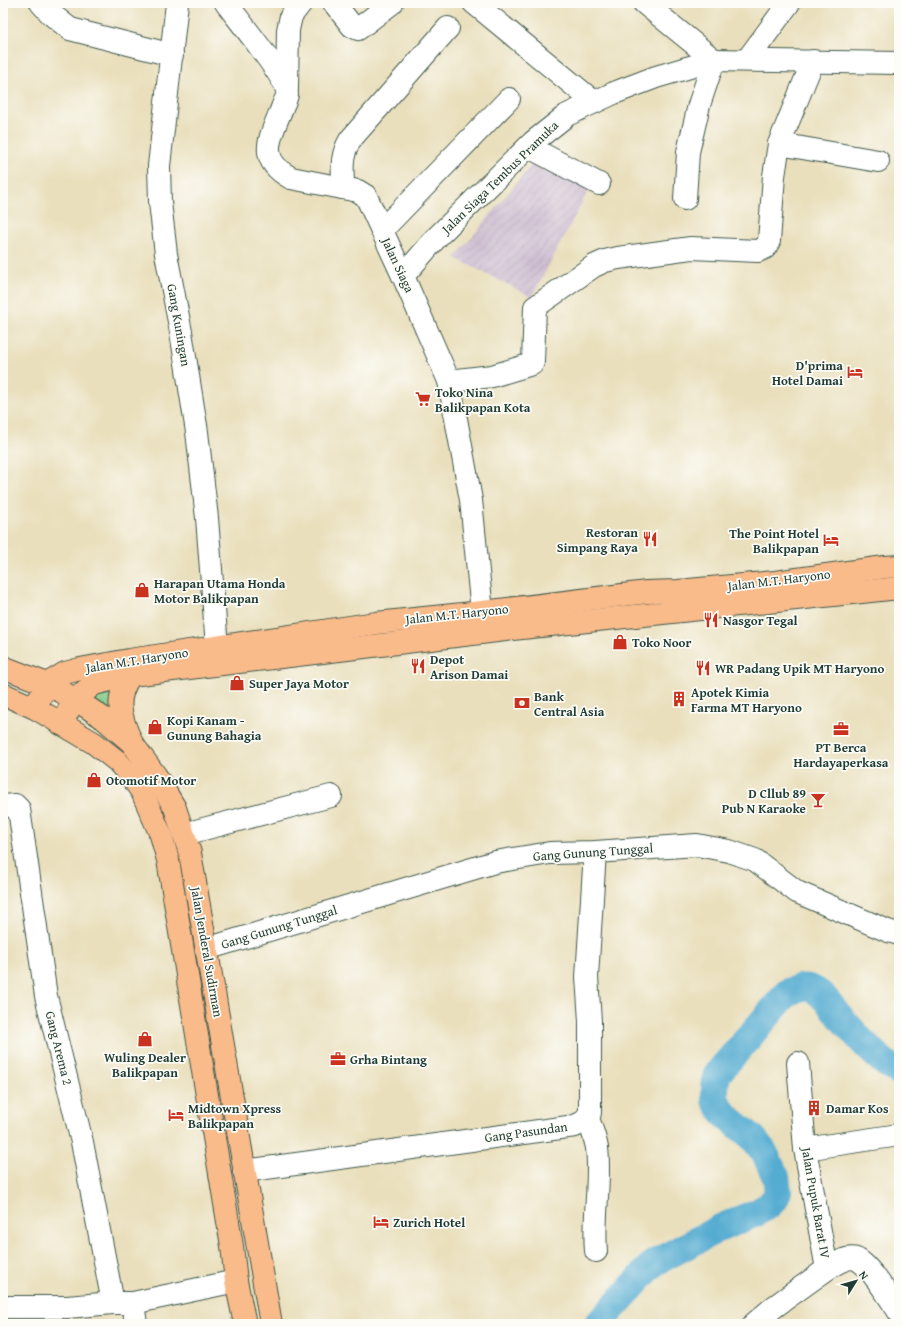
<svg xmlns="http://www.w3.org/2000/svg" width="902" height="1327" viewBox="0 0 902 1327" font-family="'Gentium Book Plus',serif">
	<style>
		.industrial { fill: url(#industrial-furrows) }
		.park { fill: url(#park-tufts); stroke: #4e825c }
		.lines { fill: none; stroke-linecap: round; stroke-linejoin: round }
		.river { stroke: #54acd1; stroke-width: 28 }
		.minor-casing { stroke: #3d5548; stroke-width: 24 }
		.major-casing { stroke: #3d5548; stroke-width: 24 }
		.highway-casing { stroke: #3d5548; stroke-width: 24 }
		.minor { stroke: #fff; stroke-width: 22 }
		.major { stroke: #fabb8b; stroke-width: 22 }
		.highway { stroke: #fabb8b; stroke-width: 22 }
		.labels { text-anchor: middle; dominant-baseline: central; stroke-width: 3.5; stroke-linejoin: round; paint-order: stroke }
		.street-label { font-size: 13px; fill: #1f3d34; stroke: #fdfcf7 }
		.poi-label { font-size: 13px; font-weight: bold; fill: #1f3d34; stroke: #fdfcf7; text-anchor: start }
	</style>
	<defs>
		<pattern id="industrial-furrows" width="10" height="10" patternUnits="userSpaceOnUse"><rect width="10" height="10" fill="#cebed1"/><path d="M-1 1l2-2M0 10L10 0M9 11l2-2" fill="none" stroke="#b0a4b4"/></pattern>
		<pattern id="park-tufts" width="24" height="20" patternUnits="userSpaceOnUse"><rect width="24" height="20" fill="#7ec884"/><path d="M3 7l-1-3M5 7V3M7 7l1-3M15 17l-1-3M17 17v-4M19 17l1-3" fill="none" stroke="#67a46d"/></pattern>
	</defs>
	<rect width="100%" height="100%" fill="#fdfcf7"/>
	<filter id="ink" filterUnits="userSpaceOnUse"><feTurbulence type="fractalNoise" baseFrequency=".025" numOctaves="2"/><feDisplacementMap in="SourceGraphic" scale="8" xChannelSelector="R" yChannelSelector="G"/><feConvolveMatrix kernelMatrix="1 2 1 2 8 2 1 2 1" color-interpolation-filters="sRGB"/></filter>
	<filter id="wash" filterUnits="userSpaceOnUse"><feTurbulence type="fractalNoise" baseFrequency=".012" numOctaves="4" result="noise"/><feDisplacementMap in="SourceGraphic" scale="16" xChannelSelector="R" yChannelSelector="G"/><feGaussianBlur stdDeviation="0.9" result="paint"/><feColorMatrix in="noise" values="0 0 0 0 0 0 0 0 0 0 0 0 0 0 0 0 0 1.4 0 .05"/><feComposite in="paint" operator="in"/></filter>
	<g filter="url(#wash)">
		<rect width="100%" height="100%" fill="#e9dfbc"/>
		<!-- industrial -->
		<path class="industrial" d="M533 163 592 184 532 297 455 258Z"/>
		<!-- park -->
		<path class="park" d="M118 689 115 712 95 702 94 694Z"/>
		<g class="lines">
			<!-- river -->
			<path class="river" d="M598 1324 654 1263 718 1229 758 1212 769 1205 775 1199 778 1191 776 1177 764 1152 753 1138 725 1115 715 1100V1087L717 1074 788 992C795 990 802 986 809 988 821 991 829 1003 836 1012 850 1028 880 1064 899 1071"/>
		</g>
	</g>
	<g filter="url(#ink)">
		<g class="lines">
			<defs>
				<g id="minor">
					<path d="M41 3 51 14 70 29 172 55"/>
					<path d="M177 3 159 166 160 202 166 254 181 332 197 432 207 518 217 647"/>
					<path d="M226 3C237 18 288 80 287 94 287 98 283 104 282 108 270 138 256 159 291 178L358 191 366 196 403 276 449 381 471 500 482 612"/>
					<path d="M334 3 352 26 358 29 392 3"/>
					<path d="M474 3 594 102"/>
					<path d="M644 3 714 60 699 105 688 152 685 199"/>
					<path d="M747 60 789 3"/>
					<path d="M287 88 288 30 291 16 301 3"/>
					<path d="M779 144 878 161"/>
					<path d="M529 147 599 184"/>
					<path d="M343 188C343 169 340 157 350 140L448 28"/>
					<path d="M382 230 509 99"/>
					<path d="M403 276 437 237 533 142 567 115 614 93 656 77 714 60 899 63"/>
					<path d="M449 381 492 376 532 364 533 362 535 307 594 266 605 261 618 258 691 248 758 251 765 248 769 241 774 176 779 144 813 61"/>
					<path d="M3 806 15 805 19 809 46 996 82 1142 113 1303"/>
					<path d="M184 834 331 796"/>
					<path d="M206 949 495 862 550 853 595 852 697 845 729 851 755 860 797 892 888 931 899 934"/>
					<path d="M798 1063 805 1149 827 1269C835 1264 847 1256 856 1259 868 1263 891 1300 899 1312"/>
					<path d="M588 1118C591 1127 595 1137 597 1148 601 1182 593 1216 596 1251"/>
					<path d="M805 1149 899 1135"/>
					<path d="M244 1171 575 1126 583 1122 590 1113V1021L587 977 595 852"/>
					<path d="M133 1303 136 1324"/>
					<path d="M3 1307H67L113 1303H133L236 1281"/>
					<path d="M754 1324 774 1307 827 1269"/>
				</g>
				<g id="major">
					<path d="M35 708 47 684 65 673 80 669 129 660 376 623 482 612 647 592 678 591 775 582 885 567 899 566"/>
					<path d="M61 724 75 699 94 684 131 675 522 628 899 588"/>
				</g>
				<g id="highway">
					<path d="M3 667 47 684 75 699 103 718 132 743 156 776 175 808 190 853 271 1324"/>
					<path d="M3 694 35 708 94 743 117 761 133 779 142 792 161 835 168 860 232 1246 236 1281 245 1324"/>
					<path d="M131 741C120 716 114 698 131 675"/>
				</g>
			</defs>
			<!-- minor casing -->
			<use href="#minor" class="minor-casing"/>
			<!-- major casing -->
			<use href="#major" class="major-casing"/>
			<!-- highway casing -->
			<use href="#highway" class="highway-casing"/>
			<!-- minor -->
			<use href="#minor" class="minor"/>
			<!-- major -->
			<use href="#major" class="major"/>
			<!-- highway -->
			<use href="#highway" class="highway"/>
		</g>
	</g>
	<!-- icons -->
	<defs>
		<symbol id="hotel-bare" viewBox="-9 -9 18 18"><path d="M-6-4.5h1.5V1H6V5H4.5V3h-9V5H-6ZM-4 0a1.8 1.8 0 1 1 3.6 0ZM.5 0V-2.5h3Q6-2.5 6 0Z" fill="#c8321e" stroke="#fdfcf7" stroke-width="2.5" paint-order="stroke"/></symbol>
		<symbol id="supermarket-bare" viewBox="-9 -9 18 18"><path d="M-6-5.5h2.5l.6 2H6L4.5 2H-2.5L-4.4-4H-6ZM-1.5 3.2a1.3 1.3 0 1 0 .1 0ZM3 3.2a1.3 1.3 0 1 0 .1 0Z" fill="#c8321e" stroke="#fdfcf7" stroke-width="2.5" paint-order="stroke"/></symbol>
		<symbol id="restaurant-bare" viewBox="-9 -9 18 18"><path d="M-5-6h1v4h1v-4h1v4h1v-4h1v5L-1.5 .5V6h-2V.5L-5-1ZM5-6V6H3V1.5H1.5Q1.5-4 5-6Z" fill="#c8321e" stroke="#fdfcf7" stroke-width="2.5" paint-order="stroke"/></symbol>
		<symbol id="shop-bare" viewBox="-9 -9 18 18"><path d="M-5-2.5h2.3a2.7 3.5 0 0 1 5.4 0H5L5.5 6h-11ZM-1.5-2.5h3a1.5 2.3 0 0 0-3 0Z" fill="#c8321e" stroke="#fdfcf7" stroke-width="2.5" paint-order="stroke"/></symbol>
		<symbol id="building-bare" viewBox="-9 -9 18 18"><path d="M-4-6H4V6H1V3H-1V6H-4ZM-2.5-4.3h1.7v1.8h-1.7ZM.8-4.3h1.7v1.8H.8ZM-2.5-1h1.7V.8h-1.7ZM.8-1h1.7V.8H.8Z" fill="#c8321e" stroke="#fdfcf7" stroke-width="2.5" paint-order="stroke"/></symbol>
		<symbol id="bank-bare" viewBox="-9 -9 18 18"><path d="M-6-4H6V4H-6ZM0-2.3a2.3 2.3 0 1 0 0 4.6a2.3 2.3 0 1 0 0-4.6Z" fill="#c8321e" stroke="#fdfcf7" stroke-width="2.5" paint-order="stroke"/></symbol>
		<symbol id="office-bare" viewBox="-9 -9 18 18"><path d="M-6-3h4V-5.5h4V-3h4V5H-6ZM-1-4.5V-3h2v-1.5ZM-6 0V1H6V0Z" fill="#c8321e" stroke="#fdfcf7" stroke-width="2.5" paint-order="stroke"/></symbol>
		<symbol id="bar-bare" viewBox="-9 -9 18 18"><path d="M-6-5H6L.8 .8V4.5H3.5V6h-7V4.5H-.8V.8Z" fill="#c8321e" stroke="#fdfcf7" stroke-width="2.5" paint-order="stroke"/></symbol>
	</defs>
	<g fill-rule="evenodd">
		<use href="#hotel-bare" x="844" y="361" width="22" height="22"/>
		<use href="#supermarket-bare" x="412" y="388" width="22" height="22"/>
		<use href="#restaurant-bare" x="639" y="528" width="22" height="22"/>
		<use href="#hotel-bare" x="820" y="529" width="22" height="22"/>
		<use href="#shop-bare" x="131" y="579" width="22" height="22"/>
		<use href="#restaurant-bare" x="700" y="609" width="22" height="22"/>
		<use href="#shop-bare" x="609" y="631" width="22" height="22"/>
		<use href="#restaurant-bare" x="407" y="655" width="22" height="22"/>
		<use href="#restaurant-bare" x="692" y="657" width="22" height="22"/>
		<use href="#shop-bare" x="226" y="672" width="22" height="22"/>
		<use href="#building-bare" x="668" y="688" width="22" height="22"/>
		<use href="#bank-bare" x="511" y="692" width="22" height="22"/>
		<use href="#shop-bare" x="144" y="716" width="22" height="22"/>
		<use href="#office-bare" x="830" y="718" width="22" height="22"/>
		<use href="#shop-bare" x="83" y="769" width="22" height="22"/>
		<use href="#bar-bare" x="807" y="789" width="22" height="22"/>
		<use href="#shop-bare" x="134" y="1028" width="22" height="22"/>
		<use href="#office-bare" x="327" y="1048" width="22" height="22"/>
		<use href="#building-bare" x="803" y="1097" width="22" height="22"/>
		<use href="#hotel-bare" x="165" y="1104" width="22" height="22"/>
		<use href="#hotel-bare" x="370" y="1211" width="22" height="22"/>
	</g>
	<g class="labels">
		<!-- street labels -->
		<g class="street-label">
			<text transform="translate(500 177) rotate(-44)">Jalan Siaga Tembus Pramuka</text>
			<text transform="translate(398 265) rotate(65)">Jalan Siaga</text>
			<text transform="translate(179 325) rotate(80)">Gang Kuningan</text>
			<text transform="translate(779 580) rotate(-7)">Jalan M.T. Haryono</text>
			<text transform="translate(457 614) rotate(-6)">Jalan M.T. Haryono</text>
			<text transform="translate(137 660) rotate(-9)">Jalan M.T. Haryono</text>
			<text transform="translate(593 852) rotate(-4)">Gang Gunung Tunggal</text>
			<text transform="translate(279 927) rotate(-17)">Gang Gunung Tunggal</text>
			<text transform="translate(207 952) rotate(80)">Jalan Jenderal Sudirman</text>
			<text transform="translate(59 1048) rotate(76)">Gang Arema 2</text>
			<text transform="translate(526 1132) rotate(-8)">Gang Pasundan</text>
			<text transform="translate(816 1203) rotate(80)">Jalan Pupuk Barat IV</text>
		</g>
		<!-- poi labels -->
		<g class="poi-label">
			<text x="843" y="365" text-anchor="end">D'prima<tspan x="843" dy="15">Hotel Damai</tspan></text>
			<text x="435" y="392">Toko Nina<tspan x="435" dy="15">Balikpapan Kota</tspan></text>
			<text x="638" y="532" text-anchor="end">Restoran<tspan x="638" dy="15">Simpang Raya</tspan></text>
			<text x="819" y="533" text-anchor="end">The Point Hotel<tspan x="819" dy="15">Balikpapan</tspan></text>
			<text x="154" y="583">Harapan Utama Honda<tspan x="154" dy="15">Motor Balikpapan</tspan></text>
			<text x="723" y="620">Nasgor Tegal</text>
			<text x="632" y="642">Toko Noor</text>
			<text x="430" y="659">Depot<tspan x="430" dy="15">Arison Damai</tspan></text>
			<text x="715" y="668">WR Padang Upik MT Haryono</text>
			<text x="249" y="683">Super Jaya Motor</text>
			<text x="691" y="692">Apotek Kimia<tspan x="691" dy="15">Farma MT Haryono</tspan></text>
			<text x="534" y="696">Bank<tspan x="534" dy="15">Central Asia</tspan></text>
			<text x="167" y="720">Kopi Kanam -<tspan x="167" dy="15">Gunung Bahagia</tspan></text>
			<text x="841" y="747" text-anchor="middle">PT Berca<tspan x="841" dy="15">Hardayaperkasa</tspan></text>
			<text x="106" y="780">Otomotif Motor</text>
			<text x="806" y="793" text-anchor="end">D Cllub 89<tspan x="806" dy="15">Pub N Karaoke</tspan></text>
			<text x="145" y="1057" text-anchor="middle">Wuling Dealer<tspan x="145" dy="15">Balikpapan</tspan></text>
			<text x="350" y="1059">Grha Bintang</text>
			<text x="188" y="1108">Midtown Xpress<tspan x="188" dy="15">Balikpapan</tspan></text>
			<text x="826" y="1108">Damar Kos</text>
			<text x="393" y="1222">Zurich Hotel</text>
		</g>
	</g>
	<!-- margin -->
	<rect width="902" height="1327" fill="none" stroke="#fdfcf7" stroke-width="16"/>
	<!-- north arrow -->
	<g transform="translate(856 1281) rotate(53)" stroke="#fdfcf7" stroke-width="3" paint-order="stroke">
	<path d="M0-3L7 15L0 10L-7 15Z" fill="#1f3d34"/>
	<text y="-6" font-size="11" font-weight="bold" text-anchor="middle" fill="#1f3d34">N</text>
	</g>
</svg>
